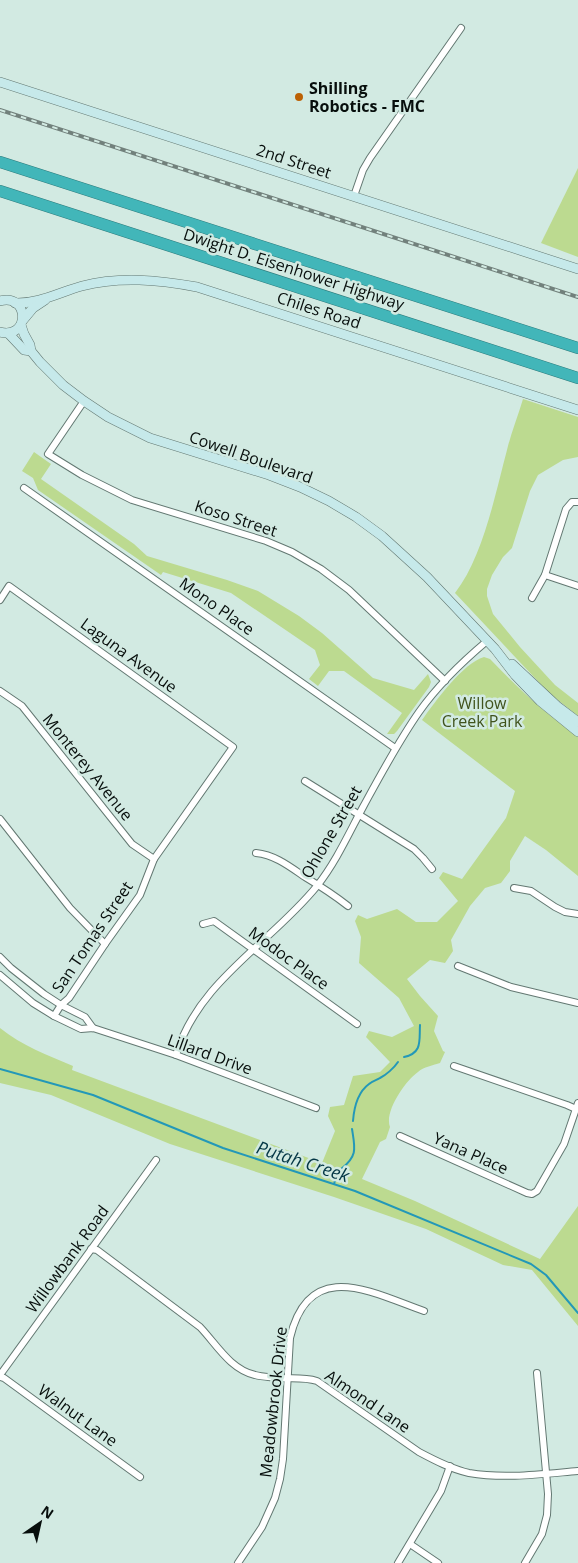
<svg xmlns="http://www.w3.org/2000/svg" width="578" height="1563" viewBox="0 0 578 1563" font-family="'Open Sans',sans-serif">
	<style>
		.green { fill: #bcda90 }
		.lines { fill: none; stroke-linecap: round; stroke-linejoin: round }
		.stream { stroke: #2398b8; stroke-width: 2 }
		.street-casing { stroke: #637872; stroke-width: 8 }
		.secondary-casing { stroke: #637872; stroke-width: 10 }
		.highway-casing { stroke: #2d7b7c; stroke-width: 12 }
		.street { stroke: #fff; stroke-width: 6 }
		.secondary { stroke: #c6e9ea; stroke-width: 9 }
		.highway { stroke: #42b6b9; stroke-width: 11 }
		.rail-casing { stroke: #72817c; stroke-width: 4 }
		.rail { stroke: #d2eae2; stroke-width: 2; stroke-dasharray: 5.5; stroke-linecap: butt }
		.poi-dot { fill: #bc6104; stroke: #d2eae2; stroke-width: 2 }
		.labels { text-anchor: middle; dominant-baseline: central; stroke-width: 5; stroke-linejoin: round; paint-order: stroke }
		.poi-label { font-size: 16px; font-weight: bold; fill: #070e0c; stroke: #d2eae2; text-anchor: start }
		.street-label { font-size: 16px; fill: #070e0c; stroke: #d2eae2 }
		.park-label { font-size: 16px; fill: #40531d; stroke: #d2eae2 }
		.water-label { font-size: 18px; font-style: italic; fill: #043745; stroke: #d2eae2 }
	</style>
	<rect width="100%" height="100%" fill="#d2eae2"/>
	<!-- green -->
	<g class="green">
		<path d="M578 168V257L541 243Z"/>
		<path d="M523 399 578 417V457L563 460 538 475 530 491 512 548 503 557 492 575 487 589V596L493 614 520 647 555 685 578 703V716L549 693 455 593C483 557 495 495 507 450 511 433 518 416 523 399Z"/>
		<path d="M34 452 51 464 41 479 134 544 147 556 227 580 258 591 299 616 322 633 373 678 414 690 428 674 431 682 429 687 397 731 394 734H387L402 713 344 671H329L318 686 309 679 320 665 315 650 231 593 163 572 161 575 38 490 33 478 22 471Z"/>
		<path d="M484 657 490 659C518 688 545 714 578 736V876L546 850 525 836 510 861V871L501 883 485 888 470 906 451 940 453 951 445 963 430 960 407 979 420 996 438 1016 434 1031 443 1051 445 1052 440 1063C434 1065 423 1067 418 1072 405 1081 384 1112 390 1127L386 1139 380 1142 362 1179 415 1201 540 1259 578 1206V1326L532 1270 503 1265 426 1229 334 1197 170 1144 51 1095 0 1083V1028C22 1046 48 1055 73 1066L72 1070 322 1163 335 1131 328 1116 330 1107 344 1105 353 1076 380 1072 390 1062 366 1037 369 1031 392 1037 414 1026 399 998 359 963 361 937 355 921 358 915 367 919 397 909 416 922H437L458 901 439 878 443 872 462 879 506 818 515 791 422 720C435 702 463 663 484 657Z"/>
	</g>
	<g class="lines">
		<!-- stream -->
		<g class="stream">
			<path d="M404 1057C423 1053 419 1040 420 1025"/>
			<path d="M0 1069 93 1095 223 1148 355 1191 531 1264 546 1275 578 1313"/>
			<path d="M353 1121C354 1108 358 1092 369 1084 372 1081 377 1080 380 1078 386 1075 394 1068 398 1062"/>
			<path d="M341 1169C358 1156 355 1148 352 1129"/>
			<path d="M334 1184 336 1177"/>
		</g>
		<defs>
			<g id="street">
				<path d="M354 196 363 170 370 158 461 28"/>
				<path d="M84 401 48 454 82 475 132 500 266 541 292 552 321 569 349 590 445 681"/>
				<path d="M24 488 395 748"/>
				<path d="M545 575 578 586"/>
				<path d="M532 598 545 575 566 509 572 502H578"/>
				<path d="M0 600 9 586 233 747 154 859 140 895 105 944 69 998 61 1005 54 1016"/>
				<path d="M0 691 22 706 132 844 154 859"/>
				<path d="M305 781 414 849 423 858 432 869"/>
				<path d="M0 819 70 908 105 944"/>
				<path d="M256 853C275 855 289 866 305 877 320 886 334 895 348 906"/>
				<path d="M514 888 531 891 555 907 565 912 578 914"/>
				<path d="M203 924 214 921 357 1024"/>
				<path d="M0 957 11 968 44 994 61 1005 85 1017 93 1028"/>
				<path d="M458 966 511 987 578 1003"/>
				<path d="M0 975 33 1003 54 1016 81 1029 93 1028 176 1055 316 1108"/>
				<path d="M176 1055C198 981 271 943 317 886 336 862 349 833 363 807 381 774 398 742 419 712 438 685 462 662 487 641"/>
				<path d="M454 1066 567 1105 576 1109"/>
				<path d="M400 1136 527 1193 532 1194 537 1191 564 1144 578 1103"/>
				<path d="M91 1249 97 1250 200 1327C217 1345 230 1369 255 1375 262 1377 271 1377 278 1378 292 1379 304 1377 317 1381L419 1452C434 1460 451 1469 469 1473 504 1479 542 1474 578 1471"/>
				<path d="M0 1375 156 1160"/>
				<path d="M0 1377 4 1378 140 1477"/>
				<path d="M410 1544 438 1563"/>
				<path d="M238 1563 262 1527 275 1498 280 1479 283 1459 290 1338C309 1257 371 1292 424 1311"/>
				<path d="M398 1563 441 1491 450 1466"/>
				<path d="M525 1563 542 1534 547 1515 548 1494 537 1373"/>
			</g>
			<g id="secondary">
				<path d="M0 82 578 269"/>
				<path d="M0 301C30 293 30 340 0 332"/>
				<path d="M15 303C39 304 60 292 82 286 120 276 159 280 197 287L578 410"/>
				<path d="M23 320 33 308 45 300"/>
				<path d="M21 325 24 334 30 345 31 351 40 362 63 385 84 401 108 417 150 438 269 475 300 487 329 501 356 517 382 536 427 577 495 649 515 675 540 701 578 732"/>
				<path d="M8 333 24 350 31 351"/>
				<path d="M512 664 557 706 578 722"/>
			</g>
			<g id="highway">
				<path d="M0 162 578 348"/>
				<path d="M0 191 578 378"/>
			</g>
		</defs>
		<!-- street casing -->
		<use href="#street" class="street-casing"/>
		<!-- secondary casing -->
		<use href="#secondary" class="secondary-casing"/>
		<!-- highway casing -->
		<use href="#highway" class="highway-casing"/>
		<!-- street -->
		<use href="#street" class="street"/>
		<!-- secondary -->
		<use href="#secondary" class="secondary"/>
		<!-- highway -->
		<use href="#highway" class="highway"/>
		<defs>
			<path id="rail" d="M0 110 578 297"/>
		</defs>
		<!-- rail casing -->
		<use href="#rail" class="rail-casing"/>
		<!-- rail -->
		<use href="#rail" class="rail"/>
	</g>
	<!-- markers -->
	<circle class="poi-dot" cx="299" cy="97" r="5"/>
	<g class="labels">
		<!-- poi labels -->
		<g class="poi-label">
			<text x="309" y="88">Shilling<tspan x="309" dy="18">Robotics - FMC</tspan></text>
		</g>
		<!-- street labels -->
		<g class="street-label">
			<text transform="translate(294 161) rotate(18)">2nd Street</text>
			<text transform="translate(294 269) rotate(18)">Dwight D. Eisenhower Highway</text>
			<text transform="translate(319 310) rotate(18)">Chiles Road</text>
			<text transform="translate(251 457) rotate(19)">Cowell Boulevard</text>
			<text transform="translate(236 518) rotate(18)">Koso Street</text>
			<text transform="translate(217 606) rotate(35)">Mono Place</text>
			<text transform="translate(129 655) rotate(36)">Laguna Avenue</text>
			<text transform="translate(88 767) rotate(51)">Monterey Avenue</text>
			<text transform="translate(331 832) rotate(-60)">Ohlone Street</text>
			<text transform="translate(92 937) rotate(-56)">San Tomas Street</text>
			<text transform="translate(289 958) rotate(36)">Modoc Place</text>
			<text transform="translate(210 1054) rotate(20)">Lillard Drive</text>
			<text transform="translate(471 1153) rotate(24)">Yana Place</text>
			<text transform="translate(67 1259) rotate(-54)">Willowbank Road</text>
			<text transform="translate(368 1401) rotate(34)">Almond Lane</text>
			<text transform="translate(273 1402) rotate(-84)">Meadowbrook Drive</text>
			<text transform="translate(78 1415) rotate(36)">Walnut Lane</text>
		</g>
		<!-- park labels -->
		<g class="park-label">
			<text x="482" y="703">Willow<tspan x="482" dy="18">Creek Park</tspan></text>
		</g>
		<!-- water labels -->
		<g class="water-label">
			<text transform="translate(303 1161) rotate(18)">Putah Creek</text>
		</g>
	</g>
	<!-- north arrow -->
	<g transform="translate(40 1523) rotate(34)" stroke="#d2eae2" stroke-width="4" paint-order="stroke">
	<path d="M0-4L9 19L0 12L-9 19Z" fill="#070e0c"/>
	<text y="-8" font-size="14" font-weight="bold" text-anchor="middle" fill="#070e0c">N</text>
	</g>
</svg>
